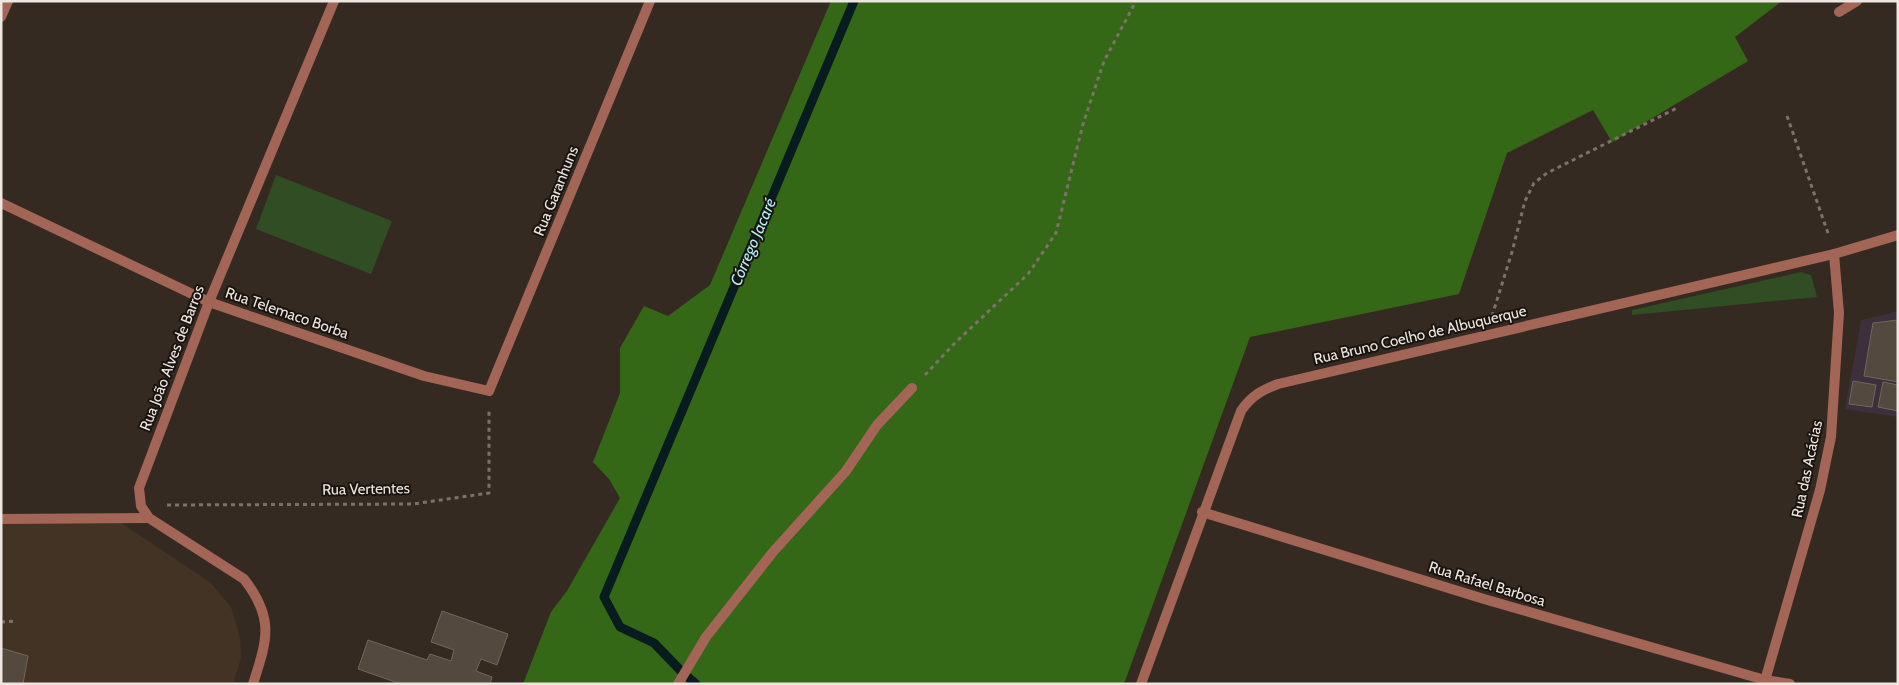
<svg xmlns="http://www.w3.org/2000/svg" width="1899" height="685" viewBox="0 0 1899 685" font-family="Cabin,sans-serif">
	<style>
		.built { fill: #433325 }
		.education { fill: #3d2f3b }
		.green { fill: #304d23 }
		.forest { fill: #346816 }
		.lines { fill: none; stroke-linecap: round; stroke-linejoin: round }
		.stream { stroke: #081b1e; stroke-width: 9 }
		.building { fill: #53493e; stroke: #72675b }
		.path { stroke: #7c726b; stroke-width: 3; stroke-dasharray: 4 4; stroke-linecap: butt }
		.lane { stroke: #a26556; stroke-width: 10 }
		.street { stroke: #a26556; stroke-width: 10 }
		.labels { text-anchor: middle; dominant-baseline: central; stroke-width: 4; stroke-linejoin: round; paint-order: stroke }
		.street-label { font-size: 15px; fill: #eee6e0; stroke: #191410 }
		.water-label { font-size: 16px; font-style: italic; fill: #b3f0f9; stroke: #191410 }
	</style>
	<rect width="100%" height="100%" fill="#352a21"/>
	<!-- built -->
	<path class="built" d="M1 519H115L211 583 231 607 240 637 241 658 233 684H1Z"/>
	<!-- education -->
	<path class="education" d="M1898 311V417L1845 409 1861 320Z"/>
	<!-- green -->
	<g class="green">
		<path d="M276 175 392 221 371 274 256 229Z"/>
		<path d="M1801 272 1811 275 1817 297 1632 315V310Z"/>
	</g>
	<!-- forest -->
	<path class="forest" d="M831 1H1782L1735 37 1748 61 1612 142 1593 110 1507 153 1459 294 1250 337 1124 684H523L551 612 567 591 620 498 609 479 593 462 620 393V348L644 306 668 316 710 285Z"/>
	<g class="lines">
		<!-- stream -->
		<path class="stream" d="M696 684 683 673 654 643 620 627 604 597 854 1"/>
	</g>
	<!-- building -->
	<g class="building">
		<path d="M1898 320V382L1864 376 1873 323Z"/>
		<path d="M1853 381 1876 385 1872 407 1849 404Z"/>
		<path d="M1883 382 1898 385V411L1878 407Z"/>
		<path d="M442 611 508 634 497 665 481 659 476 671 492 677 490 684H401L358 669 368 640 427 660 430 654 451 661 454 650 431 642Z"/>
		<path d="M1 648 28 656 23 684H1Z"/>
	</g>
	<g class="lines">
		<!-- path -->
		<g class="path">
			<path d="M1787 116 1829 236"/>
			<path d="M1492 316 1512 252 1525 201 1534 183 1547 173 1679 107"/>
			<path d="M925 375 953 345 1028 274 1056 233 1083 124 1104 61 1136 1"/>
			<path d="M167 505 413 504 489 493V410"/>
			<path d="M1 622 16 621"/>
		</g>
		<!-- lane -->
		<g class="lane">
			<path d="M1839 12 1857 1"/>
			<path d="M678 684 706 637 773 552 846 471 877 425 912 388"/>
		</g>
		<!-- street -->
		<g class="street">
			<path d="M1 17 8 1"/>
			<path d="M1 203 209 302 424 376 489 391 650 1"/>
			<path d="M1202 512 1484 599 1765 680 1790 684"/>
			<path d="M1 519 149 518"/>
			<path d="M253 684C267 640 275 619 244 579L149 518 141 506 139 488 209 302 334 1"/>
			<path d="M1141 684 1241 411C1251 396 1262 390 1278 384L1834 254 1898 235"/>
			<path d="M1764 684 1820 490 1831 437 1839 313 1834 254"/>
		</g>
	</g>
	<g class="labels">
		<!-- street labels -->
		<g class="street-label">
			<text transform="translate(556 191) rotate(-68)">Rua Garanhuns</text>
			<text transform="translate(287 313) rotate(19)">Rua Telemaco Borba</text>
			<text transform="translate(1420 335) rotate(-13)">Rua Bruno Coelho de Albuquerque</text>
			<text transform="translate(172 358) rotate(-69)">Rua João Alves de Barros</text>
			<text transform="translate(1807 469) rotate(-78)">Rua das Acácias</text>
			<text transform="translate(366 489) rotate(-1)">Rua Vertentes</text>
			<text transform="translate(1487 584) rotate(17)">Rua Rafael Barbosa</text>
		</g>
		<!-- water labels -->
		<g class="water-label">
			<text transform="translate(753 242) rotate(-67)">Córrego Jacaré</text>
		</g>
	</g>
	<!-- border -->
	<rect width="1899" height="685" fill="none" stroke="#eee6e0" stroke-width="5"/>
</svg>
